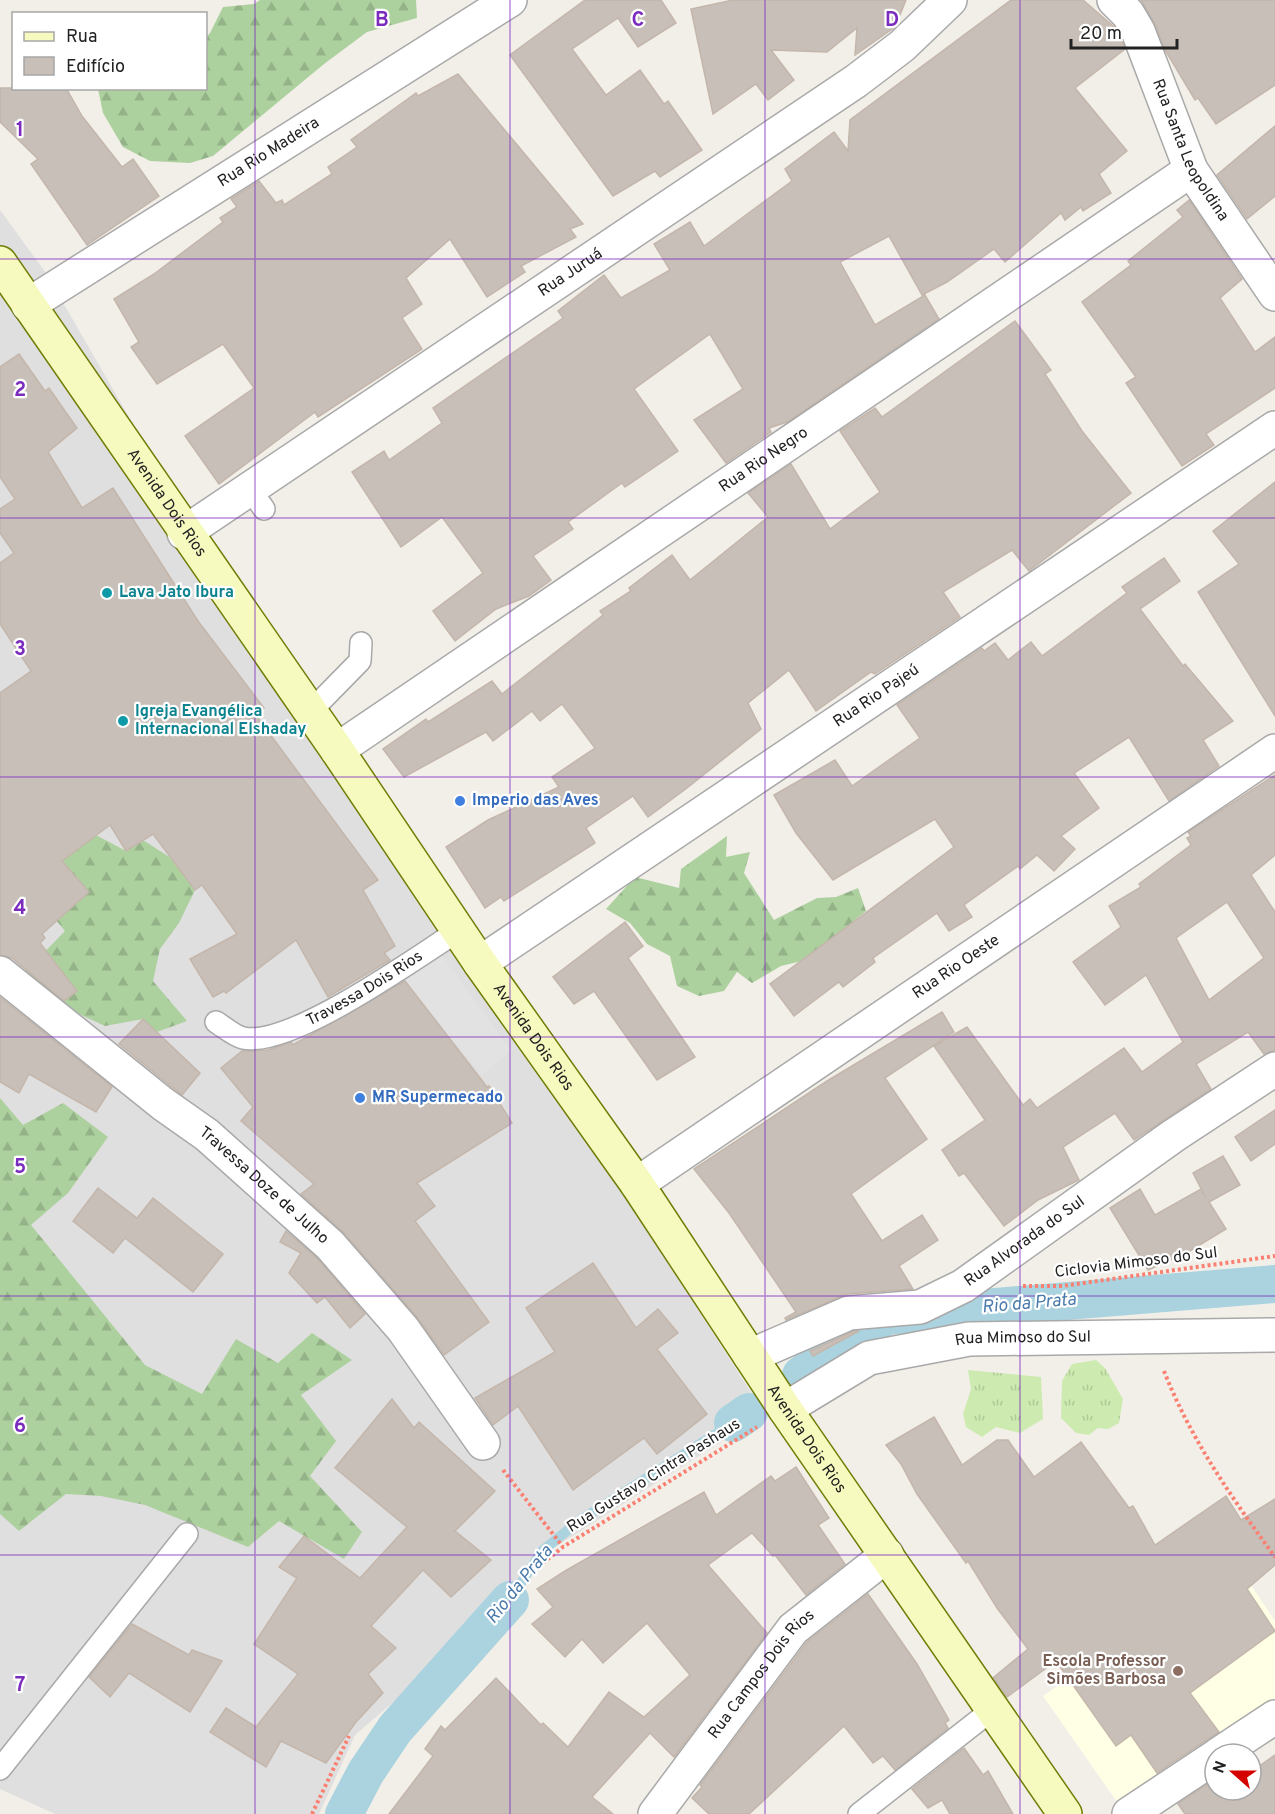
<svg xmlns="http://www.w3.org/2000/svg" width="1275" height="1814" viewBox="0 0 1275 1814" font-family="Overpass,sans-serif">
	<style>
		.residential { fill: #e0dfdf }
		.education { fill: #ffffe5 }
		.grass { fill: url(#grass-tufts) }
		.forest { fill: url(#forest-firs) }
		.parking { fill: #e2e2e2 }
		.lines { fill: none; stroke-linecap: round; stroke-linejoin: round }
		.stream { stroke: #aad3df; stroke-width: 10 }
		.canal { stroke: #aad3df; stroke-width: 38 }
		.building { fill: #c7bfb8; stroke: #c4b6ab; stroke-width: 1.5; fill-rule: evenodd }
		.service-casing { stroke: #a9a9a9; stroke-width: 24 }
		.minor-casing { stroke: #a9a9a9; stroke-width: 36 }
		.secondary-casing { stroke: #707d05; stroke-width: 36 }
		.path { stroke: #fa8072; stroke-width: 4; stroke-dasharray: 3 3; stroke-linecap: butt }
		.service { stroke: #fff; stroke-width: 21 }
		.minor { stroke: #fff; stroke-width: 33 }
		.secondary { stroke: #f7fabf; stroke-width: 33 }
		.grid { fill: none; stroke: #7b2cbf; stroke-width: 1.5; stroke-opacity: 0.55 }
		.culture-dot { fill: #0f9aa8; stroke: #fff; stroke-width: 2 }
		.shop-dot { fill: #3f7fe0; stroke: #fff; stroke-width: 2 }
		.education-dot { fill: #8d6e63; stroke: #fff; stroke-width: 2 }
		.labels { text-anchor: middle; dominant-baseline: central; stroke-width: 4.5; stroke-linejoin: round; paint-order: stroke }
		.street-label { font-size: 16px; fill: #222; stroke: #fff }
		.culture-label { font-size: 16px; font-weight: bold; fill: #0d838f; stroke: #fff; text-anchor: start }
		.shop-label { font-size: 16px; font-weight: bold; fill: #366cbe; stroke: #fff; text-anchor: start }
		.education-label { font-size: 16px; font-weight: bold; fill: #785e54; stroke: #fff; text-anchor: end }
		.water-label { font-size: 18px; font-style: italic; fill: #4a7aab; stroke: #fff }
		.grid-label { font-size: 20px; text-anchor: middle; font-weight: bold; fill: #7b2cbf; stroke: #fff; stroke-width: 4.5; stroke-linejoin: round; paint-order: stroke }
	</style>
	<defs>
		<pattern id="grass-tufts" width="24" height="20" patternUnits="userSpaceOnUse" patternTransform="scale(1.5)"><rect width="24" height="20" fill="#cdebb0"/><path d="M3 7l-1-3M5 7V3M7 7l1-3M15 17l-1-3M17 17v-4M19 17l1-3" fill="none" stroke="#b0c997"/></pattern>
		<pattern id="forest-firs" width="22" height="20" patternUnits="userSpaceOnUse" patternTransform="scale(1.5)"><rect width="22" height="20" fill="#add19e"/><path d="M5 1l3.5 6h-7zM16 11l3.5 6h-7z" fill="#95b388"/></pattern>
	</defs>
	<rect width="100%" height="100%" fill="#f2efe9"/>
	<!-- residential -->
	<path class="residential" d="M0 210 46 273 179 504 765 1414 544 1554 511 1601 355 1735 319 1814H55L0 1789Z"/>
	<!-- education -->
	<path class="education" d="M1236 1563 1275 1621V1703L1122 1809 1043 1696Z"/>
	<!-- grass -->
	<g class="grass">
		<path d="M1096 1360 1105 1368 1123 1399 1119 1423 1108 1429 1098 1428 1089 1435 1076 1433 1061 1418 1062 1381 1072 1364Z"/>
		<path d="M968 1370 1041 1377 1043 1419 1020 1433 996 1427 982 1437 966 1427 963 1414 971 1389Z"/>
	</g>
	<!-- forest -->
	<g class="forest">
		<path d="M260 0H416L417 18 367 32 324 64 213 156 190 163 150 161 123 147 103 113 98 89 206 88V37L210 33 223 7 254 4Z"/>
		<path d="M94 834 126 851 143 840 171 858 195 890 179 923 160 949 153 981 187 1021 157 1032 143 1019 105 1026 64 1007 39 991 25 972 65 931 12 867Z"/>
		<path d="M727 836 726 857 750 852 744 873 774 920 817 898 836 897 858 888 866 911 806 960 781 966 752 983 737 972 724 991 699 996 677 986 670 956 647 944 630 923 606 909 635 877 679 888 681 869Z"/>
		<path d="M0 1098 23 1125 63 1103 108 1137 68 1193 31 1225 145 1365 202 1394 236 1339 278 1363 312 1333 352 1360 301 1395 336 1441 310 1476 362 1532 344 1559 279 1521 248 1547 145 1505 101 1496 66 1494 19 1531 0 1514Z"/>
	</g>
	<!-- parking -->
	<path class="parking" d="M442 956 511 1050 482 1075 402 977Z"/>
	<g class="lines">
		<!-- stream -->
		<path class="stream" d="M510 1600 542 1551 579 1521 733 1423"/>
		<!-- canal -->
		<g class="canal">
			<path d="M801 1375 886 1316 1275 1284"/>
			<path d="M733 1423 749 1412"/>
			<path d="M344 1814 366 1772 395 1729 510 1600"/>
		</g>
	</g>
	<!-- building -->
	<g class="building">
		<path d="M585 0H661L676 23 638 47 618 18 572 49 606 95 640 70 664 104 668 101 702 150 660 177 655 171 613 196 510 55Z"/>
		<path d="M733 0H906L895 27 855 55 857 28 827 52 771 50 794 80 768 100 756 84 713 114 691 9Z"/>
		<path d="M1011 0H1083L1113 26 1121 39 1125 49 1075 88 1127 151 1099 174 1111 193 1083 211 1081 207 1065 220 1061 213 1005 262 994 249 947 282 922 295 889 236 840 262 875 325 925 295 939 319 787 422 769 428 771 432 726 463 694 420 743 389 710 334 634 389 678 451 625 487 622 483 568 522 573 529 533 556 551 580 529 596 496 609 455 641 433 611 483 573 442 517 401 547 352 472 384 451 389 460 442 423 433 408 563 318 558 311 604 275 621 298 670 270 654 244 690 222 704 246 792 181 785 169 834 132 848 151 850 120Z"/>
		<path d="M1141 0H1275V85L1216 124 1198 98 1195 100 1165 50 1154 22Z"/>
		<path d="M458 74 583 224 570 229 576 237 521 266 525 272 487 297 450 239 406 278 422 304 402 318 422 349 318 417 315 412 219 484 185 436 254 388 223 344 157 384 131 347 139 342 114 299 154 274 223 222 220 218 237 207 231 199 259 181 276 203 282 200 284 205 332 174 328 167 357 147 351 140 416 93 418 96Z"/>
		<path d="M0 88H66L82 116 122 167 133 159 159 196 87 245 31 164 38 159 0 122Z"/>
		<path d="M1275 126V196L1247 219 1217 175Z"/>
		<path d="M1189 200 1242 279 1220 298 1255 352 1275 337V388L1206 434 1214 445 1182 466 1126 383 1136 377 1082 302 1131 265 1128 261 1183 217 1177 210Z"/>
		<path d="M1015 321 1051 370 1045 374 1082 431 1131 493 1029 571 1012 550 943 592 960 617 875 674 871 672 816 711 789 670 748 703 761 729 687 788 648 817 633 796 586 828 595 843 504 901 501 897 485 908 446 847 488 820 559 787 552 777 595 748 562 704 540 721 532 711 493 741 486 732 404 777 383 749 426 719 428 722 492 681 502 694 603 615 600 611 631 591 629 588 672 555 690 580 768 517 748 493 791 464 830 529 880 492 840 431 875 408 882 417Z"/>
		<path d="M19 354 45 391 49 388 77 428 48 452 82 508 113 488 198 621 264 708 255 714 378 880 363 890 395 946 384 953 390 960 328 997 296 940 226 993 224 991 213 997 190 959 237 934 202 885 195 890 153 834 126 851 110 825 62 861 89 892 42 934 45 938 40 943 77 991 64 1001 12 958 0 955V693L31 671 0 624V563L14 553 0 533V509L15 499 0 477V367Z"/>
		<path d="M1275 482V716L1198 592 1239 564 1213 531Z"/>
		<path d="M1164 558 1180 581 1140 609 1183 666 1185 664 1233 721 1203 740 1219 766 1169 801 1129 737 1074 773 1099 808 1061 836 1075 849 1054 871 1037 855 1020 869 1018 866 964 905 972 917 949 931 937 913 873 958 875 962 843 987 839 982 794 1016 770 984 954 847 935 819 833 880 796 833 774 795 835 760 852 786 920 738 897 705 982 648 984 651 995 643 1008 660 1031 642 1042 656 1127 593 1122 587Z"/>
		<path d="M1275 775V855L1251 875 1275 912V1050L1264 1054 1248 1032 1196 1064 1211 1089 1134 1140 1115 1113 1063 1147 1079 1180 1038 1200 1004 1226 964 1173 959 1176 942 1150 985 1120 934 1046 967 1027 1023 1105 1030 1099 1037 1108 1124 1048 1142 1072 1183 1042 1146 975 1105 1005 1073 962 1121 927 1109 906 1141 887 1139 884 1191 845 1187 838 1191 836 1188 832ZM1227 902 1264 958 1209 1000 1176 938Z"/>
		<path d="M625 922 643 946 628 958 695 1057 657 1080 594 991 574 1004 553 977Z"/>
		<path d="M405 981 487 1087 489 1086 512 1123 417 1183 435 1206 415 1221 489 1322 444 1355 417 1317 344 1233 301 1194 314 1184 241 1121 253 1107 221 1068 242 1051 268 1050 291 1042 293 1045Z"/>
		<path d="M0 997 112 1087 96 1112 29 1074 19 1093 0 1082Z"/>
		<path d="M942 1012 954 1032 885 1078 927 1139 851 1194 882 1241 922 1215 938 1240 899 1266 913 1289 847 1294 786 1320 785 1318 796 1312 729 1213 694 1169 827 1081Z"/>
		<path d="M143 1019 200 1073 182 1095 119 1044Z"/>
		<path d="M1275 1110V1144L1251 1161 1235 1137Z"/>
		<path d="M1223 1156 1240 1185 1209 1202 1226 1229 1188 1252 1148 1270 1110 1208 1140 1189 1155 1215 1201 1189 1206 1198 1193 1173Z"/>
		<path d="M98 1188 137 1218 153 1198 223 1254 193 1292 125 1238 113 1253 73 1221Z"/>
		<path d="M286 1231 317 1258 365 1314 350 1328 325 1297 317 1303 289 1273 301 1253 280 1242Z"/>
		<path d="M593 1263 636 1328 658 1309 678 1333 657 1349 707 1414 657 1454 644 1438 573 1490 518 1406 493 1425 475 1398 555 1352 526 1308Z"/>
		<path d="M854 1331H859L813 1356 810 1351Z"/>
		<path d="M392 1399 414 1428 419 1422 495 1491 455 1531 491 1560 451 1597 423 1570 371 1626 396 1648 368 1674 383 1693 356 1722 326 1763 281 1741 266 1767 210 1732 226 1708 256 1727 298 1674 254 1644 297 1578 279 1567 304 1536 360 1578 407 1527 335 1468Z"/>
		<path d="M934 1417 962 1465 997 1440H1008L1034 1477 1081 1442 1129 1508 1133 1506 1155 1545 1226 1496 1241 1520 1275 1499V1565L1247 1589 1275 1631 1190 1693 1219 1732 1157 1773 1131 1735 1116 1746 1056 1661 1007 1697 993 1678 1028 1649 997 1608 968 1561 966 1563 917 1494 901 1464 886 1445Z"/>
		<path d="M796 1467 829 1518 818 1525 845 1564 806 1595 775 1555 773 1556 752 1533 708 1565 767 1633 674 1757 650 1733 592 1797 613 1814H389L433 1756 425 1749 441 1726 445 1730 496 1678 541 1725 543 1723 568 1747 609 1692 644 1717 690 1675 647 1623 603 1663 582 1639 565 1657 532 1624 553 1607 537 1589 565 1571 704 1492 716 1515 771 1476 775 1481Z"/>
		<path d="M868 1594 917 1664 949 1720 945 1723 948 1728 895 1770 883 1756 873 1763 844 1726 749 1814H709L692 1798 702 1787 700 1785 807 1642Z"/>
		<path d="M132 1624 189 1655 192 1650 222 1661 190 1712 129 1673 110 1697 89 1677Z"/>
		<path d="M964 1748 983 1775 988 1771 1013 1814H950L942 1800 928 1808 912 1789Z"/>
		<path d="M1275 1755V1814H1185L1178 1804 1215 1779V1790H1251V1772Z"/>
	</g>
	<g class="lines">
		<defs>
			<g id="service">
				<path d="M250 489 264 509"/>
				<path d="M310 712 360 661 361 643"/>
				<path id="s1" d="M216 1022C224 1027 234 1036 243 1038 291 1048 415 958 458 931"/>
				<path d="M0 1769 187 1534"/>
				<path d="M859 1814 993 1709"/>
			</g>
			<g id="minor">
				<path id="s2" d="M1114 0 1128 14 1138 31 1191 170 1275 294"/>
				<path id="s3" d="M28 305 510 0"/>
				<path id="s4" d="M184 533 856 81 902 46 950 0"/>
				<path id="s5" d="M337 750 1191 170"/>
				<path id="s6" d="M480 963 1275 428"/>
				<path id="s7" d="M0 973 163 1104 207 1135 330 1245 403 1329 483 1443"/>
				<path id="s8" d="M637 1184 1275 751"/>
				<path id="s9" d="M750 1356 849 1313 920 1307 963 1286 1173 1136 1275 1069"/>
				<path id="s10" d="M785 1409 869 1358 969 1339 1275 1335"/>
				<path d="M1219 1754 1275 1717"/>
				<path id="s11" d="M655 1814 793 1629 887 1555"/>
				<path d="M1129 1814 1215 1757"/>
			</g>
			<g id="secondary">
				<path id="s12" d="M0 263 337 750 480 963 637 1184 785 1409 1065 1814"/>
			</g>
		</defs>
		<!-- service casing -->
		<use href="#service" class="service-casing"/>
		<!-- minor casing -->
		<use href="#minor" class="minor-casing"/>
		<!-- secondary casing -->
		<use href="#secondary" class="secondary-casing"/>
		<!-- path -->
		<g class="path">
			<path d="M1023 1286H1062L1275 1256"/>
			<path d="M1164 1371C1191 1440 1232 1498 1275 1557"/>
			<path d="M503 1470 563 1547"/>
			<path d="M538 1567 563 1547 757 1427"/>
			<path d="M312 1814 349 1736"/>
		</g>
		<!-- service -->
		<use href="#service" class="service"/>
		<!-- minor -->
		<use href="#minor" class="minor"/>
		<!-- secondary -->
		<use href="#secondary" class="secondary"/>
	</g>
	<!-- grid -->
	<path class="grid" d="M255 0V1814M510 0V1814M765 0V1814M1020 0V1814M0 259H1275M0 518H1275M0 777H1275M0 1037H1275M0 1296H1275M0 1555H1275"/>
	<!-- markers -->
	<g class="culture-dot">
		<circle cx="107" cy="593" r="6"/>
		<circle cx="123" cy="721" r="6"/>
	</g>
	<g class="shop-dot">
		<circle cx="460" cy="801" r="6"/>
		<circle cx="360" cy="1098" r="6"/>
	</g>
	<circle class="education-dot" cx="1178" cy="1671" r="6"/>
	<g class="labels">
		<!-- street labels -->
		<g class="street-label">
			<text stroke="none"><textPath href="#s2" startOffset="170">Rua Santa Leopoldina</textPath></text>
			<text stroke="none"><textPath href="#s3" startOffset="285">Rua Rio Madeira</textPath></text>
			<text stroke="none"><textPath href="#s4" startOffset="466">Rua Juruá</textPath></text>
			<text stroke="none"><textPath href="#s5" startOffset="516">Rua Rio Negro</textPath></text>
			<text stroke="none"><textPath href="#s12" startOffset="292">Avenida Dois Rios</textPath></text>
			<text stroke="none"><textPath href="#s6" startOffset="478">Rua Rio Pajeú</textPath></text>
			<text stroke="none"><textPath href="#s8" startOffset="386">Rua Rio Oeste</textPath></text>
			<text stroke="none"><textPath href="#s1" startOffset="165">Travessa Dois Rios</textPath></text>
			<text stroke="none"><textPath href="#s12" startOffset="940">Avenida Dois Rios</textPath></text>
			<text stroke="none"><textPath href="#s7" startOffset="339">Travessa Doze de Julho</textPath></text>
			<text stroke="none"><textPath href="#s9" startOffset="303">Rua Alvorada do Sul</textPath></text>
			<text transform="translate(1136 1263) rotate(-7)">Ciclovia Mimoso do Sul</text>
			<text stroke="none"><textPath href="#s10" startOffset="254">Rua Mimoso do Sul</textPath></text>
			<text stroke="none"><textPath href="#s12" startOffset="1426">Avenida Dois Rios</textPath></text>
			<text transform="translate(654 1476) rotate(-32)">Rua Gustavo Cintra Pashaus</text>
			<text stroke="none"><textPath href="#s11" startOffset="176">Rua Campos Dois Rios</textPath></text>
		</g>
		<!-- culture labels -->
		<g class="culture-label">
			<text x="119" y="593">Lava Jato Ibura</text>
			<text x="135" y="712">Igreja Evangélica<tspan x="135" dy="18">Internacional Elshaday</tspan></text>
		</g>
		<!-- shop labels -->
		<g class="shop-label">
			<text x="472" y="801">Imperio das Aves</text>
			<text x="372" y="1098">MR Supermecado</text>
		</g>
		<!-- education labels -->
		<g class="education-label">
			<text x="1166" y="1662">Escola Professor<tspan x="1166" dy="18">Simões Barbosa</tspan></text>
		</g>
		<!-- water labels -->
		<g class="water-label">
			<text transform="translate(1029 1304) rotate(-5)">Rio da Prata</text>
			<text transform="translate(520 1585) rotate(-51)">Rio da Prata</text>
		</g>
	</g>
	<g class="grid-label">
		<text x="382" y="26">B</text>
		<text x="638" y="26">C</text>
		<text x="892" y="26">D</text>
		<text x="20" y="136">1</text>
		<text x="20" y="396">2</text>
		<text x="20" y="655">3</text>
		<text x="20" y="914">4</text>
		<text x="20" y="1173">5</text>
		<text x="20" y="1432">6</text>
		<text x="20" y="1691">7</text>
	</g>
	<!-- legend -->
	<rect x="12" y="12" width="195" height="78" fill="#ffffff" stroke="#a7a7a7" stroke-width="1.5"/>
	<rect x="24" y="32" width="30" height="9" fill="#f7fabf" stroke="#a7a7a7" stroke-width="1.5"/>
	<text x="66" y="42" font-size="18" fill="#222222">Rua</text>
	<rect x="24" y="57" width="30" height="18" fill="#c7bfb8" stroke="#a7a7a7" stroke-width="1.5"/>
	<text x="66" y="72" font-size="18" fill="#222222">Edifício</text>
	<!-- north arrow -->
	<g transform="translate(1233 1772) rotate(291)"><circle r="28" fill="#ffffff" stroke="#a7a7a7" stroke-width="1.5"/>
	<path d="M0-4.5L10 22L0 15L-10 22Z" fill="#d40000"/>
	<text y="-9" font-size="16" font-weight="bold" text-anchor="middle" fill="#222222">N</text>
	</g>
	<!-- scale -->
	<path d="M1071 39v9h106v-9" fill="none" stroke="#222222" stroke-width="3"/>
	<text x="1080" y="39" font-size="18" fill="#222222" stroke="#ffffff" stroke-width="4.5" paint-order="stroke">20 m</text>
</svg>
